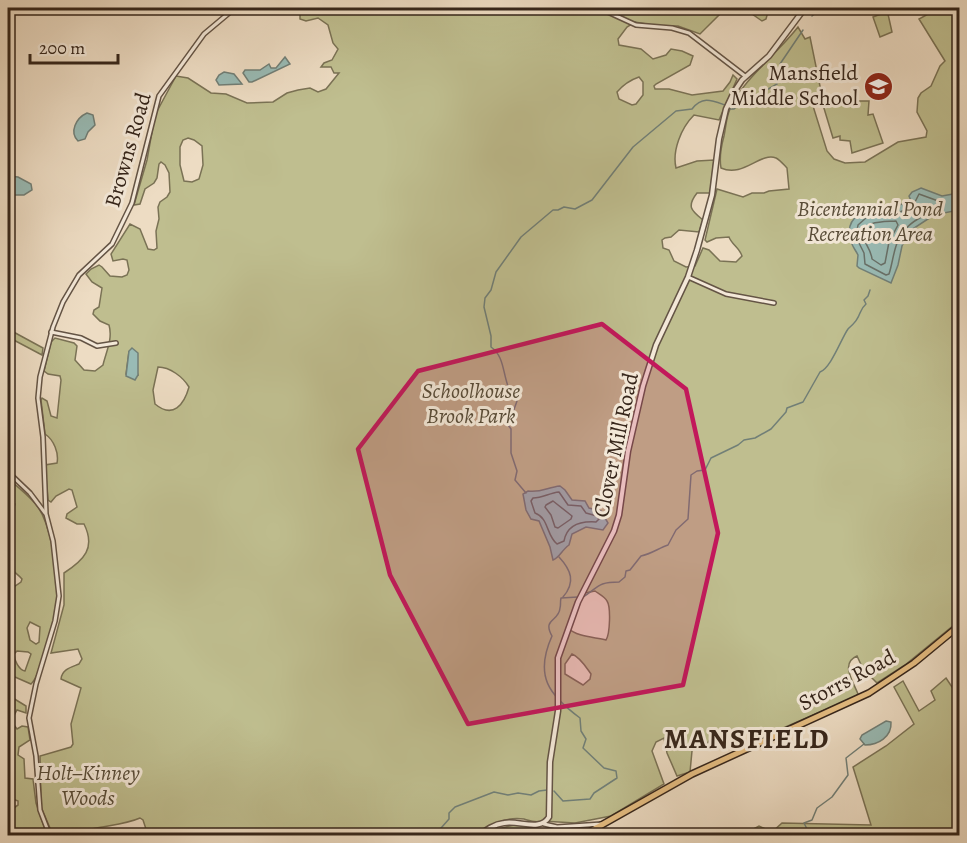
<svg xmlns="http://www.w3.org/2000/svg" width="967" height="843" viewBox="0 0 967 843" font-family="Alegreya,serif">
	<style>
		.green { fill: #bfbe8f; stroke: #7a7255; stroke-width: 1.5; fill-rule: evenodd }
		.water { fill: #99bbb5; stroke: #717f77; stroke-width: 1.5 }
		.lines { fill: none; stroke-linecap: round; stroke-linejoin: round }
		.shore { stroke: #687068; stroke-width: 1.5 }
		.stream { stroke: #717f77; stroke-width: 1.5 }
		.minor-casing { stroke: #645445; stroke-width: 6 }
		.tertiary-casing { stroke: #645445; stroke-width: 7 }
		.primary-casing { stroke: #36261b; stroke-width: 8 }
		.minor { stroke: #f3e8d8; stroke-width: 3 }
		.tertiary { stroke: #f3e8d8; stroke-width: 4 }
		.primary { stroke: #e6be82; stroke-width: 5 }
		.marked { fill: #c2185b; fill-opacity: 0.2; stroke: #c2185b; stroke-width: 4.5; stroke-linejoin: round }
		.labels { text-anchor: middle; dominant-baseline: central; stroke-width: 6; stroke-linejoin: round; paint-order: stroke }
		.poi-label { font-size: 22px; fill: #36261b; stroke: #f3e8d8; text-anchor: end }
		.street-label { font-size: 22px; fill: #36261b; stroke: #f3e8d8 }
		.park-label { font-size: 22px; font-style: italic; fill: #584c38; stroke: #f3e8d8 }
		.district-label { font-size: 28px; font-weight: bold; letter-spacing: 1.5px; fill: #36261b; stroke: #f3e8d8 }
	</style>
	<rect width="100%" height="100%" fill="#eddcc3"/>
	<filter id="stains"><feTurbulence type="fractalNoise" baseFrequency=".00333" numOctaves="4"/><feColorMatrix values="0 0 0 0 .2 0 0 0 0 .09 0 0 0 0 .02 0 0 0 .5 -.17"/></filter>
	<radialGradient id="worn" r=".72"><stop offset=".6" stop-color="#630" stop-opacity="0"/><stop offset="1" stop-color="#630" stop-opacity=".3"/></radialGradient>
	<!-- green -->
	<g class="green">
		<path d="M300 8H724L723 11 700 34 678 26H658L635 22 627 27 618 39 619 45 641 49 653 59 666 55 671 49 682 51 693 56 690 65 656 84 654 86 655 89H669L692 95 723 91 730 82 733 75 737 79 719 120 694 115C681 128 672 151 676 168L697 161 714 160 710 193H697C686 207 692 211 703 220L699 232 679 230 671 237 665 238 662 240 663 248 669 250 674 261 686 267 695 266 703 248 709 250 720 261 736 262 742 256C739 247 732 245 729 237L716 238 707 242 705 240 717 189 743 197 752 193H764L769 191 789 189 787 168C784 165 780 160 776 158 760 152 743 178 721 168 719 157 721 147 724 136 726 127 726 118 730 109 743 79 777 54 798 27L805 39 810 37 821 91 814 99 813 106 827 151 834 159 845 163 865 162 898 142 926 137 927 131 917 112 918 98 921 93 931 86 940 66 945 61 919 19 939 8H954L960 17V620L905 665 877 683 872 678V672L864 671 857 656C840 663 853 681 858 694L855 697 755 740 746 730 729 736 717 733 710 739 706 746 695 748 692 751 690 772 677 776 667 753 664 738 656 742 652 751 664 784 611 816 575 823 542 821C535 823 531 821 524 819 506 816 489 825 475 836H145L146 829 143 820 140 818C124 825 108 825 92 829 76 833 71 835 53 835L41 807 40 756 71 747 73 744 71 724 81 688 61 679C62 669 72 667 79 664L82 659 78 649 51 653 64 605V573C84 560 96 548 84 524H77L66 518 67 514 77 507 72 490 69 489 56 496 51 502 48 500 45 465 57 463C59 453 54 440 45 434L41 400 42 398 47 401 51 416 57 418 61 380 60 376 48 374 44 371 51 342 55 338 74 343 77 346 75 360 84 370 95 371 103 365C106 352 113 339 109 325L100 321 93 314 94 310 99 307 102 288 92 282 86 274 91 269 99 265 102 267 110 276 122 277 127 275 129 270 127 260 123 259 113 261 111 254 130 224 140 229 148 249 154 250 157 248 156 231 159 219 158 207 160 202 167 197 170 192 169 173 165 165 161 162 159 164 157 178 154 183 145 189 140 204 134 205 147 160 155 115 176 76 188 78 211 93 226 94 247 103 273 102 287 93 298 90 310 88 318 92 326 89 339 73H334L331 67H321L324 63 332 60 338 49 333 43 328 25 318 18 306 21 300 19ZM639 77 643 82V95L636 104 632 105 619 99 617 92C623 85 630 80 639 77ZM188 138 194 140 202 146 203 165 199 179 192 182 184 181 180 165V147L183 140ZM129 351 138 375 126 374ZM158 367C170 367 183 377 189 387 184 405 173 419 155 404L153 390ZM595 591C599 594 605 597 607 601 611 607 610 634 606 640 594 637 577 637 568 628L580 594ZM572 654C580 657 586 667 591 674L590 679 583 685 565 674V664Z"/>
		<path d="M747 8H769L766 19 762 21 752 14Z"/>
		<path d="M881 14H888L892 32 880 37 873 17Z"/>
		<path d="M856 95 857 101H869L868 115 873 114 883 143 852 153 850 141 840 140V136L833 138 823 105Z"/>
		<path d="M8 329 43 348 42 355 8 337Z"/>
		<path d="M8 478C17 487 30 496 38 507 51 526 57 568 58 592 58 610 51 629 46 646 43 657 39 677 31 684L15 677 8 676V591L21 582 22 579C17 573 9 570 8 561 3 543 10 521 15 504L13 501 8 502ZM30 622 40 627 39 642 36 644 30 640 27 628ZM17 651 28 652 31 654 25 671C19 670 14 660 14 654Z"/>
		<path d="M946 678 952 687 959 680V835H742L759 826 772 832 782 823 871 825 853 767 886 746 914 724 894 687 903 681 919 711 935 700 931 691Z"/>
		<path d="M8 695 26 706V713L17 710 11 721 17 729 22 726 28 727 30 740 19 747 18 755 24 759 25 778 33 779 36 803 47 835H8C7 824 8 811 18 805V801L8 797Z"/>
		<path d="M518 824 532 828V835L486 836 494 830Z"/>
	</g>
	<!-- water -->
	<g class="water">
		<path d="M285 57 290 64 252 82H249L243 73 245 70H260L269 64 271 68H276Z"/>
		<path d="M224 72 234 74 242 84 219 85 216 80 219 75Z"/>
		<path d="M87 113 93 115 95 125 88 132 85 139 78 141C69 132 76 118 87 113Z"/>
		<path d="M8 176 18 177 31 184 32 190 24 195H13L8 209Z"/>
		<path d="M921 188 942 196 959 193V210L934 215 911 230 902 246 898 265 891 283 859 268 857 266 858 255C855 249 851 245 850 238 844 210 876 210 893 207 900 206 904 202 911 201L909 196 912 192Z"/>
		<path d="M132 348 138 353V375L135 380 126 376 129 351Z"/>
		<path d="M560 486 565 490 572 500 585 501 589 508 601 511 608 523 603 530 586 527 572 534 569 545C562 550 559 558 553 560L550 547 539 521 531 519 526 510 523 494 528 491C541 493 548 487 560 486Z"/>
		<path d="M886 721 891 722C892 737 878 745 865 745L860 739 862 735Z"/>
	</g>
	<g class="lines">
		<!-- shore -->
		<g class="shore">
			<path d="M919 194 941 202 942 206C924 216 902 223 896 246 893 255 892 265 889 274L886 275 865 264 864 253 856 237 858 225 867 217 898 213 913 206Z"/>
			<path d="M896 221 898 225 889 242 885 263 881 265 872 259C871 249 864 243 863 236 861 220 886 222 896 221Z"/>
			<path d="M559 492 568 505 581 506 586 513 597 516 599 519 596 522C581 521 567 525 564 541L557 544C546 535 549 518 535 513L531 501 533 498C543 498 549 493 559 492Z"/>
			<path d="M553 501 572 516 571 519 558 528 555 527 551 515 545 507 546 505Z"/>
		</g>
		<!-- stream -->
		<g class="stream">
			<path d="M812 16 822 8"/>
			<path d="M729 109H734L751 95H758L777 84V79L781 74 780 64 803 30"/>
			<path d="M526 493 515 480 517 471 511 453V429L506 422 512 415 517 401C514 395 508 389 507 383 503 371 503 355 491 347V336L484 307 485 298 491 290 496 272 521 237 553 210H558L564 207 575 209 592 200 633 147 676 111 692 109C702 96 711 100 725 105"/>
			<path d="M559 557C571 570 576 582 563 597"/>
			<path d="M583 597C599 587 597 582 619 582L625 577 626 571 630 570 641 556C651 554 659 548 668 545L676 530 688 519 691 475 697 471 705 470 711 458 738 445 744 440 755 438 771 429 786 412 787 408 803 402 820 372C831 368 841 339 848 329 851 326 855 323 857 319 861 313 860 309 866 304L864 300 868 296 870 290"/>
			<path d="M554 791 563 801 590 799 594 793 617 778 616 771 604 768 583 748 586 739 581 731 580 718C549 695 534 676 552 636 542 618 559 622 560 608 561 605 560 602 561 598L578 597"/>
			<path d="M434 836 449 819V813L455 807 494 792 508 795 518 793 531 795 539 791 547 790"/>
			<path d="M806 836 808 831 804 823 812 820 817 808 832 797 848 775 846 758 864 744"/>
		</g>
		<defs>
			<g id="minor">
				<path d="M599 8 636 25 672 28 689 33 745 76"/>
				<path d="M688 277 726 294 774 303"/>
				<path d="M51 332 81 338 97 346 116 343"/>
				<path d="M8 472 30 493 45 513"/>
				<path d="M544 824 557 827 602 824"/>
				<path d="M50 836 40 810 36 756 29 718 36 684 55 621 59 596 53 541 46 514 43 437 38 398 40 377 53 327 63 302 79 275 112 244 132 203 159 96 204 34 235 8"/>
			</g>
			<path id="tertiary" d="M478 836C486 830 494 824 504 823 519 820 540 832 549 817L550 762 558 711V658L578 602 614 531 619 515 628 451 643 386 656 345 688 277 697 250 712 195 719 139 726 109 734 92 742 80 769 56 805 8"/>
			<path id="primary" d="M582 836 692 774 869 693 914 663 960 625"/>
		</defs>
		<!-- minor casing -->
		<use href="#minor" class="minor-casing"/>
		<!-- tertiary casing -->
		<use href="#tertiary" class="tertiary-casing"/>
		<!-- primary casing -->
		<use href="#primary" class="primary-casing"/>
		<!-- minor -->
		<use href="#minor" class="minor"/>
		<!-- tertiary -->
		<use href="#tertiary" class="tertiary"/>
		<!-- primary -->
		<use href="#primary" class="primary"/>
	</g>
	<!-- marked area -->
	<path class="marked" d="M602 324 686 389 718 533 683 685 468 724 390 575 358 449 418 371Z"/>
	<!-- icons -->
	<defs>
		<symbol id="school-disc" viewBox="-11 -11 22 22"><circle r="9.5" fill="#8f2418" stroke="#f3e8d8"/><path d="M0-5L7-2L0 1L-7-2ZM-4 1L0 2.5L4 1V4Q0 6-4 4Z" fill="#fff"/></symbol>
	</defs>
	<g fill-rule="evenodd">
		<use href="#school-disc" x="862" y="70" width="33" height="33"/>
	</g>
	<g class="labels">
		<!-- poi labels -->
		<g class="poi-label">
			<text x="858" y="73">Mansfield<tspan x="858" dy="25">Middle School</tspan></text>
		</g>
		<!-- street labels -->
		<g class="street-label">
			<text transform="translate(128 150) rotate(-74)">Browns Road</text>
			<text transform="translate(616 445) rotate(-78)">Clover Mill Road</text>
			<text transform="translate(847 680) rotate(-28)">Storrs Road</text>
		</g>
		<!-- park labels -->
		<g class="park-label">
			<text x="870" y="209">Bicentennial Pond<tspan x="870" dy="25">Recreation Area</tspan></text>
			<text x="471" y="391">Schoolhouse<tspan x="471" dy="25">Brook Park</tspan></text>
			<text x="88" y="773">Holt–Kinney<tspan x="88" dy="25">Woods</tspan></text>
		</g>
		<!-- district labels -->
		<g class="district-label">
			<text x="747" y="739">MANSFIELD</text>
		</g>
	</g>
	<!-- margin -->
	<rect width="967" height="843" fill="none" stroke="#eddcc3" stroke-width="30"/>
	<rect x="9" y="9" width="949" height="825" fill="none" stroke="#36261b" stroke-width="3"/>
	<rect x="15" y="15" width="937" height="813" fill="none" stroke="#36261b" stroke-width="1.5"/>
	<!-- scale -->
	<path d="M30 54v9h88v-9" fill="none" stroke="#36261b" stroke-width="3"/>
	<text x="39" y="54" font-size="18" fill="#36261b" stroke="#f3e8d8" stroke-width="4.5" paint-order="stroke">200 m</text>
	<rect width="100%" height="100%" filter="url(#stains)"/>
	<rect width="100%" height="100%" fill="url(#worn)"/>
</svg>
